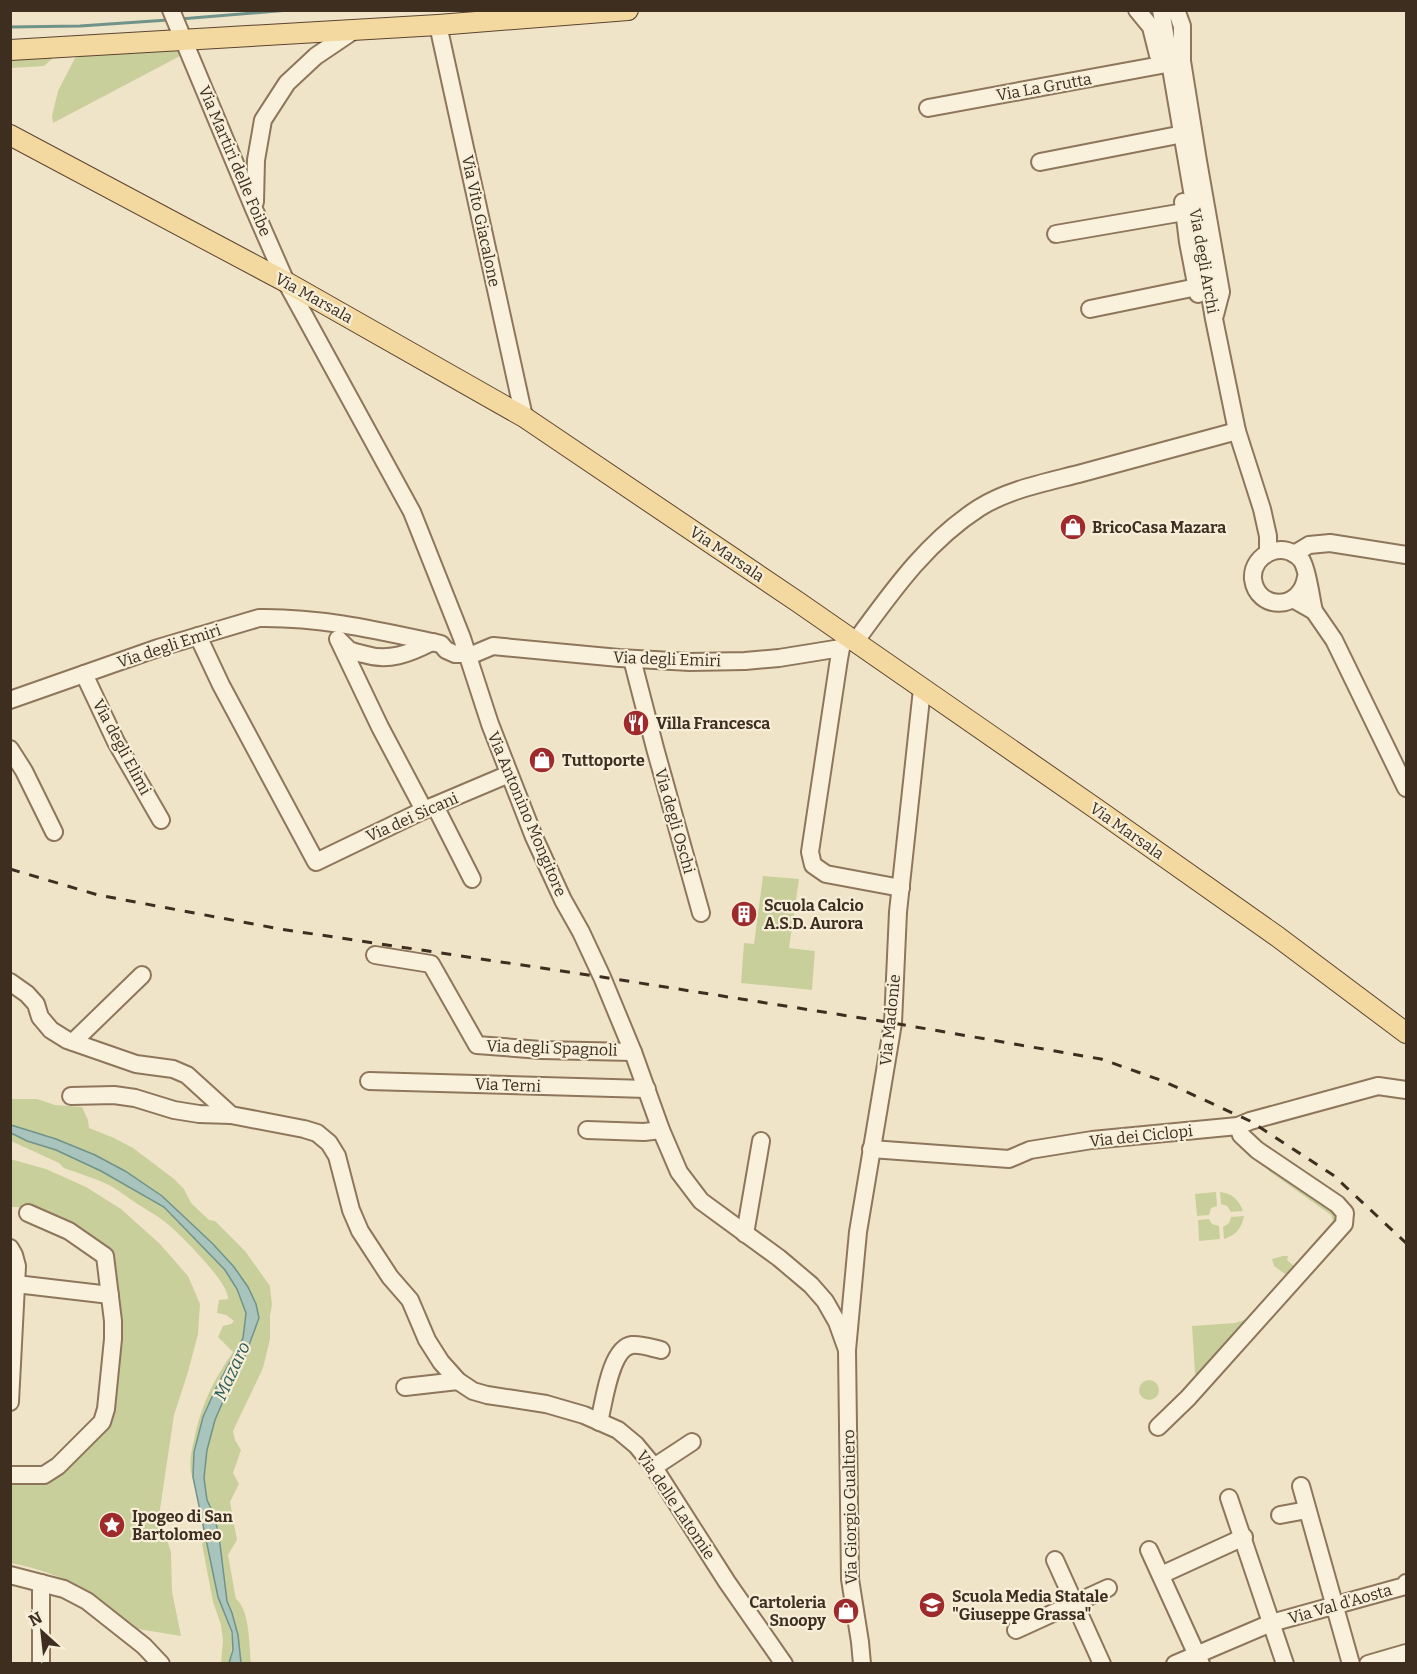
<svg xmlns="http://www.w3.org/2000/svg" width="1417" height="1674" viewBox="0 0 1417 1674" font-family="Bitter,serif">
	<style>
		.green { fill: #c9cf9b }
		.water { fill: #a9c4bc; stroke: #6f938a; stroke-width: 1.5 }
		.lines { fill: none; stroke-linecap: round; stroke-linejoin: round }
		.stream { stroke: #6f938a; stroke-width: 3 }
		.minor-casing { stroke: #8d765c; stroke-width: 20 }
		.major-casing { stroke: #5b4430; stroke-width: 22 }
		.minor { stroke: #faf1dc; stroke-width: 16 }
		.major { stroke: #f3d9a0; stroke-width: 20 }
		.rail { stroke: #3d2e20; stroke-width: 3; stroke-dasharray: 10 10; stroke-linecap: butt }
		.labels { text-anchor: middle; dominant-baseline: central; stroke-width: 4.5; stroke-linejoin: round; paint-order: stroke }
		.street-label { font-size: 16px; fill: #3d2e20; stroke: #f7eed8 }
		.poi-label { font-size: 16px; font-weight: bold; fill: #3d2e20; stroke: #f7eed8; text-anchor: start }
		.water-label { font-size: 18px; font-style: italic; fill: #2f5d5a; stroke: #f7eed8 }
	</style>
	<rect width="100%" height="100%" fill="#f0e4c8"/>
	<!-- green -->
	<g class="green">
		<path d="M175 50 182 55 53 123 52 116 58 91 75 58 84 55Z"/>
		<path d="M54 57 44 66 11 68V60Z"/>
		<path d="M763 876 799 879 789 948 815 951 812 990 741 983 744 943 754 944Z"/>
		<path d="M11 1099H37L55 1105 82 1107 88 1120 89 1128 114 1138 133 1148 174 1179 184 1189 191 1203 209 1220 215 1221 245 1251 270 1286 272 1305 270 1316V1339L263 1368 233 1431 235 1440 241 1450 233 1473 239 1484 230 1502 237 1540 228 1555 236 1599C250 1610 249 1645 251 1663H241L238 1635 232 1613 227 1601 219 1536 214 1515 207 1500 204 1478 207 1450 214 1420 227 1392 239 1372 259 1319 256 1304 234 1267 213 1244 162 1196 125 1171 95 1155 56 1139 11 1125Z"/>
		<path d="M11 1133 27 1141 56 1150 101 1171 164 1207 225 1270 237 1289 246 1313 243 1338 216 1388 203 1417 194 1452 193 1477 195 1485C188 1470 190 1456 194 1440 201 1405 213 1381 233 1352L218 1337 223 1326 231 1324 234 1321 226 1315 217 1313 219 1300 228 1299C229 1282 182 1237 169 1225 157 1215 143 1208 130 1199 124 1195 118 1190 111 1186 97 1179 80 1174 64 1168L59 1163 11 1141Z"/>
		<path d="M10 1159 46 1169 86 1187 121 1209 159 1243 188 1276 200 1304 198 1334 188 1372 174 1415 159 1516 171 1552 172 1591 181 1636 138 1629 126 1620H120C108 1609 97 1597 83 1589 61 1576 36 1568 11 1563V1482L40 1483 102 1432 121 1326 114 1253 71 1225 35 1212 17 1207H11Z"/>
		<path d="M1272 1166 1332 1207 1338 1218 1310 1253 1307 1251 1333 1221 1331 1215 1269 1171Z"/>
		<path d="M1216 1192 1217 1206 1211 1208 1209 1215 1197 1216 1195 1194Z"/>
		<path d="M1220 1192C1232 1193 1239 1200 1243 1211L1231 1212 1227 1206 1221 1204Z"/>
		<path d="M1244 1216C1242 1228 1236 1235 1224 1239L1223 1227 1229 1223 1231 1217Z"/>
		<path d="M1209 1219 1212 1224 1219 1226 1220 1239 1199 1241 1198 1220Z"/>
		<path d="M1283 1256H1288L1287 1260 1294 1266 1289 1273 1285 1274 1274 1266 1272 1259Z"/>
		<path d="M1250 1318 1197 1376 1195 1373 1192 1326 1235 1323Z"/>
		<circle cx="1149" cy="1390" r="10"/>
		<path d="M205 1539C210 1557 213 1576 218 1595 225 1623 238 1632 229 1663H221L223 1640 221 1625 213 1602 202 1544Z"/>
	</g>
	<!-- water -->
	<path class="water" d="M11 1125 56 1139 95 1155 125 1171 162 1196 213 1244 234 1267 248 1287 256 1304 259 1318 239 1372 227 1392 215 1420 207 1450 204 1478 207 1500 214 1515 219 1536 227 1601 232 1613 238 1635 241 1663H229L233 1650 232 1632 218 1597 193 1477 194 1452 203 1417 216 1388 243 1338 246 1313 237 1289 225 1270 164 1207 101 1171 56 1150 27 1141 11 1133Z"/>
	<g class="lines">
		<!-- stream -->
		<g class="stream">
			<path d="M180 19 289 10"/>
			<path d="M10 27 80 26 168 20"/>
		</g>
		<defs>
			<g id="minor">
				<path d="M171 10 254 209 286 282 412 512 462 638 490 724 534 837 563 900 581 932 602 977 633 1052 661 1130 679 1172 701 1201 779 1258 811 1285 825 1301 837 1322 847 1350"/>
				<path d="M1137 10 1151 27 1158 55"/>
				<path d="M1161 10 1214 319 1237 431 1262 509 1268 536V553"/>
				<path d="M1173 10 1178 15 1182 26V61L1198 161 1221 292 1215 315"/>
				<path d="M438 25 524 417"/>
				<path d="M928 108 1161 65"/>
				<path d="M1040 162 1173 136"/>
				<path d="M255 202 256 160 263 120 287 83 316 56 356 29"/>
				<path d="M1183 202 1188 242 1198 294"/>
				<path d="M1056 234 1184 212"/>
				<path d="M1090 309 1197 287"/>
				<path d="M1294 554 1309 545 1330 543 1406 555"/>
				<path d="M1306 577C1301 611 1257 611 1253 579 1251 553 1286 539 1302 561 1308 571 1311 599 1314 611"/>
				<path d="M1293 599 1314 611 1334 640 1406 788"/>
				<path d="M198 636 221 685 316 862 424 810 509 774"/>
				<path d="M338 639 380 727 424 810"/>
				<path d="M339 640C342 643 346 647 349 650 353 652 359 653 363 654 388 662 409 654 432 642"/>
				<path d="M845 640 841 648 839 659 810 852 813 865 826 874 901 888"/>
				<path d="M855 642C891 593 926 542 979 508 1009 489 1048 482 1082 473 1134 459 1186 445 1237 431"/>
				<path d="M632 659 655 748 701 913"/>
				<path d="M84 674 116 742 161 820"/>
				<path d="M10 700 158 648 259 618C322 617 380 631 441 644L446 650 455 654H474L493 646 619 658 690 662 745 661 779 658 841 648"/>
				<path d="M10 749 24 771 54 832"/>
				<path d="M435 806 472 879"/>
				<path d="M375 955 431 964 477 1045 541 1050 633 1052"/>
				<path d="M10 982 27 994 36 1004 40 1017 51 1030 67 1040 136 1064 173 1069 187 1075 231 1115 304 1129 317 1133 329 1143 337 1156 351 1210 360 1231 390 1277 410 1300 427 1340 441 1362 458 1381 473 1391 487 1395 546 1404 584 1415 618 1430 636 1445 651 1463 727 1582 784 1664"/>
				<path d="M73 1042 142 975"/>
				<path d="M369 1081 647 1089"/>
				<path d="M71 1096 114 1095 135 1098 174 1110 199 1114 231 1115"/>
				<path d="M587 1130 644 1132 661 1130"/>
				<path d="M871 1149 1009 1159 1030 1150 1092 1140 1238 1126 1250 1121 1378 1086 1406 1090"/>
				<path d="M745 1234 761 1141"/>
				<path d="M10 1248 14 1255 17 1266 10 1402"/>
				<path d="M16 1284 110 1295"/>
				<path d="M405 1387 458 1381"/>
				<path d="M599 1422C604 1403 610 1348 632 1345 641 1344 652 1348 661 1350"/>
				<path d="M1158 1427 1188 1398 1344 1224 1345 1213 1337 1204 1257 1150 1241 1135 1238 1126"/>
				<path d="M654 1467 692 1442"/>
				<path d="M10 1475H44L58 1466 102 1422 106 1409 113 1339V1321L105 1256 69 1231 28 1213"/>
				<path d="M1301 1486 1351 1664"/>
				<path d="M1229 1498 1285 1664"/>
				<path d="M1280 1515 1307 1510"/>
				<path d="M1149 1550 1201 1664"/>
				<path d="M1055 1560 1102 1664"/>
				<path d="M10 1575 64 1589 87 1601 144 1646 161 1664"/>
				<path d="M1161 1575 1244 1537"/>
				<path d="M1016 1630 1108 1588"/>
				<path d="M41 1664V1583"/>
				<path d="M862 1664 860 1642 850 1579 847 1350 858 1232 893 1023 898 912 922 689"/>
				<path d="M1175 1664 1271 1623 1405 1586 1406 1583"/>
				<path d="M1368 1664 1406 1653"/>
			</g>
			<g id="major">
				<path d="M10 50 438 25 628 10"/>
				<path d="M10 135 286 282 524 417 798 602 1098 810 1278 937 1406 1033"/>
			</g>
		</defs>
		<!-- minor casing -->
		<use href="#minor" class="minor-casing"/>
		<!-- major casing -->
		<use href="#major" class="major-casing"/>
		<!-- minor -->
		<use href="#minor" class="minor"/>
		<!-- major -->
		<use href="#major" class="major"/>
		<!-- rail -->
		<path class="rail" d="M10 869 98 895 280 929 602 977 893 1023 1101 1059 1163 1081 1250 1121 1333 1175 1406 1243"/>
	</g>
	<!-- icons -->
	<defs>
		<symbol id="shop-disc" viewBox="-11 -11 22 22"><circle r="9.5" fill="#9e2a2b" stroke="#f7eed8"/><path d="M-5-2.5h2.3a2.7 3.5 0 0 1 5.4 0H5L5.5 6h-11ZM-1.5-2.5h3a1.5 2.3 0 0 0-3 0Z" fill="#fff"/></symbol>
		<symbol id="restaurant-disc" viewBox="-11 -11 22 22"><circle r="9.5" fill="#9e2a2b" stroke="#f7eed8"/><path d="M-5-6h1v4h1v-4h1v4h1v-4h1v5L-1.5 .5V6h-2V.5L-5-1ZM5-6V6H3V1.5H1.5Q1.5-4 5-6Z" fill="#fff"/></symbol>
		<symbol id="building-disc" viewBox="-11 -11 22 22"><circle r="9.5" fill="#9e2a2b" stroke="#f7eed8"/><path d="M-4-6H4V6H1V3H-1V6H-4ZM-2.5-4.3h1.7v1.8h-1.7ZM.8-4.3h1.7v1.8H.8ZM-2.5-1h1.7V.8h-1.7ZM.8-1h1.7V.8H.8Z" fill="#fff"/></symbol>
		<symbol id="sight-disc" viewBox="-11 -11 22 22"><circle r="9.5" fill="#9e2a2b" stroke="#f7eed8"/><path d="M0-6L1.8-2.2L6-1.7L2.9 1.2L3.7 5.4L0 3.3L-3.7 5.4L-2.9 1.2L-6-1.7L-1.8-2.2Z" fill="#fff"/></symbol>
		<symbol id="school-disc" viewBox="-11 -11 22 22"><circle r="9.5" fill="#9e2a2b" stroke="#f7eed8"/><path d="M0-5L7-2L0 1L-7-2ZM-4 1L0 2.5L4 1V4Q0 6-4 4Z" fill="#fff"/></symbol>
	</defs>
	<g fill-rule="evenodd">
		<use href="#shop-disc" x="1058" y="512" width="30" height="30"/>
		<use href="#restaurant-disc" x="621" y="708" width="30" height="30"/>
		<use href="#shop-disc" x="527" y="745" width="30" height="30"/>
		<use href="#building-disc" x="729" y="899" width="30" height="30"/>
		<use href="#sight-disc" x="97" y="1510" width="30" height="30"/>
		<use href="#school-disc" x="917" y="1590" width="30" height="30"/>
		<use href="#shop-disc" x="831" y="1596" width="30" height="30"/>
	</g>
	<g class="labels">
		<!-- street labels -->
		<g class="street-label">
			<text transform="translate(1044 87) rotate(-10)">Via La Grutta</text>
			<text transform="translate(235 161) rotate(67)">Via Martiri delle Foibe</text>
			<text transform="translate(481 221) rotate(78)">Via Vito Giacalone</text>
			<text transform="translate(1204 261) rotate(80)">Via degli Archi</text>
			<text transform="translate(314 298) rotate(29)">Via Marsala</text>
			<text transform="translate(727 554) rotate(34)">Via Marsala</text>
			<text transform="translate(169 646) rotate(-18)">Via degli Emiri</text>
			<text transform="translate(667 659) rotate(2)">Via degli Emiri</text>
			<text transform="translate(122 747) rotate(62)">Via degli Elimi</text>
			<text transform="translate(527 814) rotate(67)">Via Antonino Mongitore</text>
			<text transform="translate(412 817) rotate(-24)">Via dei Sicani</text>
			<text transform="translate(675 821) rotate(74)">Via degli Oschi</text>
			<text transform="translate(1127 831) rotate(35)">Via Marsala</text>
			<text transform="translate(890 1020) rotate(-84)">Via Madonie</text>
			<text transform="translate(552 1048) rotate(2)">Via degli Spagnoli</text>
			<text transform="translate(508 1085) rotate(2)">Via Terni</text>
			<text transform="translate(1141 1136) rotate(-6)">Via dei Ciclopi</text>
			<text transform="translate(676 1505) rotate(56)">Via delle Latomie</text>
			<text transform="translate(850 1507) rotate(-91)">Via Giorgio Gualtiero</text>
			<text transform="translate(1340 1604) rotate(-16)">Via Val d'Aosta</text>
		</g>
		<!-- poi labels -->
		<g class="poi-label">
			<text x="1092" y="527">BricoCasa Mazara</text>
			<text x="656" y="723">Villa Francesca</text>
			<text x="562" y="760">Tuttoporte</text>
			<text x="764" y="905">Scuola Calcio<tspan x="764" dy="18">A.S.D. Aurora</tspan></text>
			<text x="132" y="1516">Ipogeo di San<tspan x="132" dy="18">Bartolomeo</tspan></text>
			<text x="952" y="1596">Scuola Media Statale<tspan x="952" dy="18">"Giuseppe Grassa"</tspan></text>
			<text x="826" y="1602" text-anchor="end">Cartoleria<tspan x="826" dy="18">Snoopy</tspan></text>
		</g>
		<!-- water labels -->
		<g class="water-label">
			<text transform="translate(232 1371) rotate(-65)">Mazaro</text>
		</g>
	</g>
	<!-- border -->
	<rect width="1417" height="1674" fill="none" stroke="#3d2e20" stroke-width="24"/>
	<!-- north arrow -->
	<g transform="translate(42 1632) rotate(333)" stroke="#f7eed8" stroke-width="4.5" paint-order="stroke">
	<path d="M0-4.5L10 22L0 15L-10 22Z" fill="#3d2e20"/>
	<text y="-9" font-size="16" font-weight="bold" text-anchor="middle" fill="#3d2e20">N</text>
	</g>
</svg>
